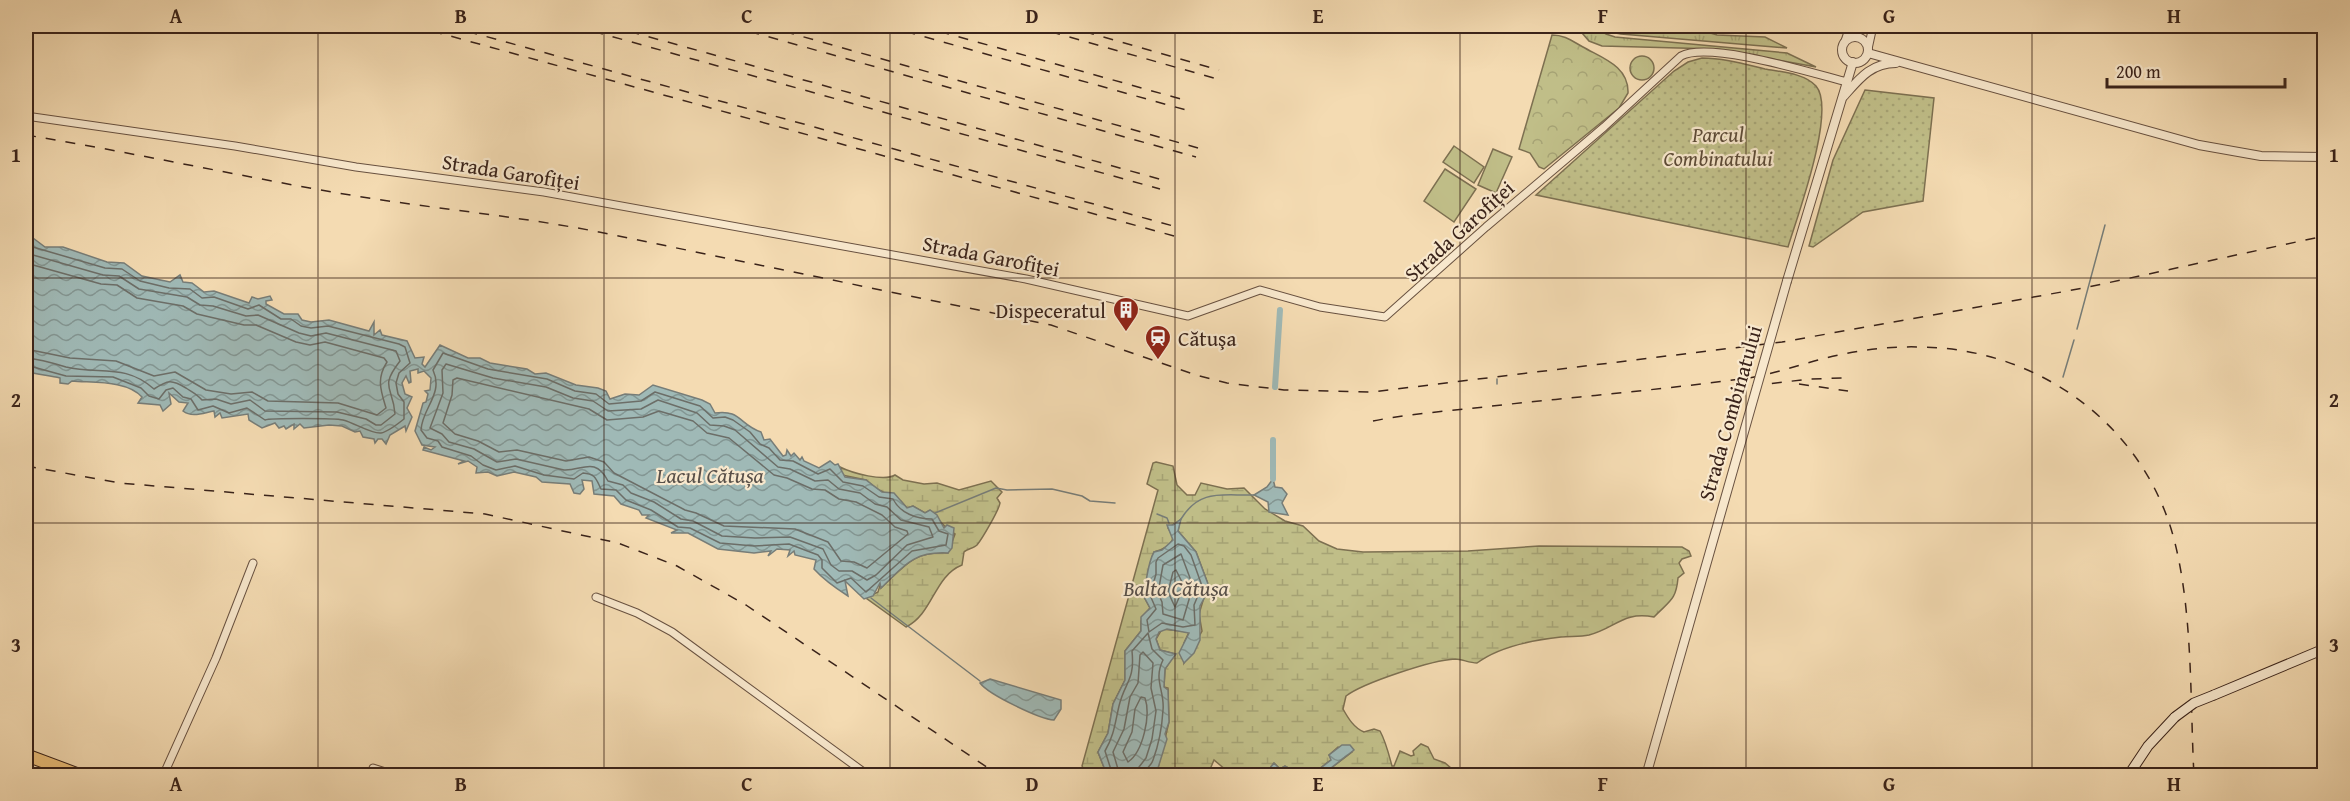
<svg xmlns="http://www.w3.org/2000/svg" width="2350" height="801" viewBox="0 0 2350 801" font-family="'Gentium Book Plus',serif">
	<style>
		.grass { fill: url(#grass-tufts); stroke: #7d7051; stroke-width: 1.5 }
		.forest { fill: url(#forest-crowns); stroke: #7d7051; stroke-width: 1.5 }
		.wetland { fill: url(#wetland-marsh); stroke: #7d7051; stroke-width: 1.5 }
		.park { fill: url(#park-dots); stroke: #7d7051; stroke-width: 1.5 }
		.pitch { fill: #c0be88; stroke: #7d7051; stroke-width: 1.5 }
		.water { fill: url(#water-waves); stroke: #777d78; stroke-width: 1.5 }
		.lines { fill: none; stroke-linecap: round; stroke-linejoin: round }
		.shore { stroke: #6c6e68; stroke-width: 1.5 }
		.stream { stroke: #777d78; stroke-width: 1.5 }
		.canal { stroke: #9fb9b6; stroke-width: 6 }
		.minor-casing { stroke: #685140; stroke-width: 9 }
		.tertiary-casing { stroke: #685140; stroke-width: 10 }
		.secondary-casing { stroke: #3a231a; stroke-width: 11 }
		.trunk-casing { stroke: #3a231a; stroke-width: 14 }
		.minor { stroke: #f8e8cd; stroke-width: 7 }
		.tertiary { stroke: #f8e8cd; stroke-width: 8 }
		.secondary { stroke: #f8e8cd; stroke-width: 9 }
		.trunk { stroke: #eabe79; stroke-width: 12 }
		.rail { stroke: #3a231a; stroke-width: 1.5; stroke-dasharray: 10 10; stroke-linecap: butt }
		.tertiary-bridge-casing { stroke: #685140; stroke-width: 10; stroke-linecap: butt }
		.secondary-bridge-casing { stroke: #3a231a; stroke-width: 11; stroke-linecap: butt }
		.tertiary-bridge { stroke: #f8e8cd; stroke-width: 8 }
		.secondary-bridge { stroke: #f8e8cd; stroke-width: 9 }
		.grid { fill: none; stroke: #3a231a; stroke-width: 1.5; stroke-opacity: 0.55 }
		.labels { text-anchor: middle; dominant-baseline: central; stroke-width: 4.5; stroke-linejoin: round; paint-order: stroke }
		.park-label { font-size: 21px; font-style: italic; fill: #5c4a36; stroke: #f8e8cd }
		.street-label { font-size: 21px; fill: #3a231a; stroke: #f8e8cd }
		.poi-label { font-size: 21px; fill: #3a231a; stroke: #f8e8cd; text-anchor: end }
		.water-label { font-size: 22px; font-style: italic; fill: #585049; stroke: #f8e8cd }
		.neatline { fill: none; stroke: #3a231a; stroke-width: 2 }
		.grid-label { font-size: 20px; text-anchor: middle; font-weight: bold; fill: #3a231a }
	</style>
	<defs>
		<pattern id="grass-tufts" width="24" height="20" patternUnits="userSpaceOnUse" patternTransform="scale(1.5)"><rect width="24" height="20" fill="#c0be88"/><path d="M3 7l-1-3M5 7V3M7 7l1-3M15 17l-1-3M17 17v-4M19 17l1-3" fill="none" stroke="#a6a375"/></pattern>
		<pattern id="forest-crowns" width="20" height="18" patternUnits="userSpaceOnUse" patternTransform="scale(1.5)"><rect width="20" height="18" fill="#c0be88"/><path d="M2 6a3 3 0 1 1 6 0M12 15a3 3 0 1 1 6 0" fill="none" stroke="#a6a375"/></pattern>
		<pattern id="wetland-marsh" width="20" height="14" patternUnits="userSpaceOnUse" patternTransform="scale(1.5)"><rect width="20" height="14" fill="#c0be88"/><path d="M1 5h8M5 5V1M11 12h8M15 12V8" fill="none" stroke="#a6a375"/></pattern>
		<pattern id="park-dots" width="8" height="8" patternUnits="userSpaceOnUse" patternTransform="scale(1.5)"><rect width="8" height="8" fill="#c0be88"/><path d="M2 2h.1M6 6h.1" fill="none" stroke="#a6a375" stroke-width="1.8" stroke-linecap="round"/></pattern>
		<pattern id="water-waves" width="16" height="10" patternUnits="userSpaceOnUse" patternTransform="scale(1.5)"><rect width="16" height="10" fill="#9fb9b6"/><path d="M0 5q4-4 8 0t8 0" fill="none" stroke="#839693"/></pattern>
	</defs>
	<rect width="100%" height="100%" fill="#f4dbb2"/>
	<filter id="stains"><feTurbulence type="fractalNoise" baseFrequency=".00333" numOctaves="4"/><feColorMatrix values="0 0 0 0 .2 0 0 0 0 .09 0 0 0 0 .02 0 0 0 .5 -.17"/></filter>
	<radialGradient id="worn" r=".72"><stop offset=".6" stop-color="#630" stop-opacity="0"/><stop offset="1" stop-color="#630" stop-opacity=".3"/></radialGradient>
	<!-- grass -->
	<g class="grass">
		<path d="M1576 26H1596L1606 34 1615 37 1787 53 1816 67 1717 49 1602 46 1589 41Z"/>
		<path d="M1601 26H1687L1717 35 1765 37 1787 48 1621 34 1610 32Z"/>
		<circle cx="1642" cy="68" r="12"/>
	</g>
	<!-- forest -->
	<path class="forest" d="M1552 35C1565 35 1572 41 1583 47 1602 58 1629 66 1628 93L1619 108 1544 169 1539 167 1530 153 1519 149Z"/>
	<!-- wetland -->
	<g class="wetland">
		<path d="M1156 462 1173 466 1177 485 1187 495H1195L1201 483 1227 489 1244 488 1265 509 1285 521 1303 526 1319 541 1337 549 1363 552 1468 551 1539 546 1682 547 1689 551 1691 556 1682 559 1679 563 1684 573 1678 578C1676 601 1669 601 1654 617 1623 611 1616 628 1589 635 1580 637 1570 636 1561 637 1533 640 1500 646 1477 663 1469 663 1462 659 1455 659 1432 660 1363 683 1346 696L1343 709C1348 718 1354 728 1364 732L1374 729 1380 731C1386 742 1389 755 1392 766H1394L1400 751 1411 756 1414 755 1413 751 1421 744 1428 747 1434 759 1445 763 1459 775H1322L1352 752 1338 747 1329 755 1332 759 1314 773 1306 769 1294 771 1285 766 1280 769 1274 763 1266 773 1242 775 1239 772 1240 775H1226V770L1214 760 1211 767 1219 775H1151L1152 770 1158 768 1169 722 1168 688 1164 687 1165 669 1175 654 1160 650 1156 639 1162 629 1189 632 1184 643V663L1202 631 1199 614 1208 584 1196 552 1178 531 1180 520 1168 528 1173 536C1173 545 1162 550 1154 552 1148 565 1148 581 1143 595L1150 608 1141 621V631L1125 651V680L1113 704 1108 733 1098 752 1107 775H1087L1082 766 1158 490 1147 484 1153 463Z"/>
		<path d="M840 467C852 473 884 482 895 475L903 480 924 484 937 483 959 490 991 481 1002 492 997 498 1000 503C999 510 982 539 977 545 974 548 967 549 964 552L962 565C934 576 933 614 906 627L866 598 878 592 881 582V588C905 566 912 551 948 553L955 534C944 528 939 519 929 511L925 513 913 506 907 508 901 501 877 489 866 480 842 475Z"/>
	</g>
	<!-- park -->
	<g class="park">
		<path d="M1702 58C1723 58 1744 64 1765 69 1781 72 1804 73 1816 86 1837 110 1796 220 1788 247L1536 195 1674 71 1688 62Z"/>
		<path d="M1865 90 1934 98 1923 201 1863 212 1813 247 1809 246 1833 160Z"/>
	</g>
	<!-- pitch -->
	<g class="pitch">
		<path d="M1454 146 1484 167 1474 183 1443 162Z"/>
		<path d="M1493 149 1512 157 1496 193 1478 185Z"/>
		<path d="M1445 169 1476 189 1454 222 1424 201Z"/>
	</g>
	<!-- water -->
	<g class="water">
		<path d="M33 238 45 247H63L107 262 124 263 142 276 170 282 180 275 183 282 192 283 204 292 214 291 249 303 252 297 258 299 270 296 272 300 266 301V304L284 314H298L302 320 311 322 329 320 369 331 374 322V335L380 330 382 335 407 341 415 358 424 357 422 364 425 367 440 345 468 358H480L490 363 527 369 535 374 546 373 576 385 598 388 606 391 610 399 625 394 639 395 653 385 702 400 710 404 715 413C740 409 740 425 761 432L764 440 770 439 783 456 786 455 787 450 791 456 794 453 800 460 802 457 804 461 819 468 830 461 835 465 838 464 845 477 866 480 882 492 894 493 907 508 913 506 925 513 930 510 937 515 944 528 947 525 954 528 952 548 948 553C913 551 904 566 881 588L880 583 873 596 864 599 845 581 848 596C837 589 823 579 814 569L816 560 795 555 794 551 788 556 790 550 777 549 768 556 771 551 754 553 718 549 688 533H671L677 530 646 518 649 515H642L639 510 621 504 614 496 594 494 592 481 582 480 584 489 580 494 574 493 570 484 542 482 536 477 514 472 497 476 488 472 476 473 477 467 468 461 458 464 464 461 423 450 424 447 431 450 435 447 422 445 415 431 423 403 426 402 428 394 425 391 430 390 431 378 424 371 418 373V369L410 371 411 382 409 383 406 376 402 383 405 394 412 397 407 408 412 417 406 431 405 426 390 435 386 444 382 439H378L375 443 374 439 363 437 360 431 355 432 342 426 329 425 304 428 300 424 294 429V424L286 429 284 426 279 428 275 423 262 428 249 420 248 414 222 418 220 413 215 417 214 411C203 413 192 418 183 411L188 403 179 402 169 393 171 404 163 411 160 405 138 403 142 397C127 380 93 383 72 381L68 384 60 383V378C48 375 37 375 26 371V239L30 241Z"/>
		<path d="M1273 479 1275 487 1282 488 1287 494 1282 503 1288 515 1269 512 1268 502 1254 495 1267 487Z"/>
		<path d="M1181 519 1178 531 1196 552 1208 584 1207 593 1200 606V640L1194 653 1184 663 1179 653 1189 633 1167 629 1159 632 1156 639 1160 650 1176 654 1165 669 1164 687 1168 690 1169 722 1165 734 1167 739 1158 768 1152 770 1151 775H1107L1098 752 1108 733 1113 704 1125 680V651L1141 631V617L1150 608 1143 595C1147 582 1147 564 1154 552L1162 550 1173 540 1167 525H1173Z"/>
		<path d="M990 679 1061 700V709L1054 720C1040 719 989 695 980 683Z"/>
		<path d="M1342 745H1350L1354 750 1322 775H1254L1256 768 1266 773 1274 763 1280 769 1285 766 1294 771 1306 769 1314 773 1331 760 1329 755Z"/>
	</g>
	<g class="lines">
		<!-- shore -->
		<g class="shore">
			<path d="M26 245 105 268 122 269 140 281 169 288 190 289 202 298 214 297 248 309 259 305 281 319H291L301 326 311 328 328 326 399 344 405 347 410 363 399 373 396 383 398 394 404 402V419C399 423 387 432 381 433 371 434 355 423 343 420 335 418 270 418 265 420L247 408 229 413 213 406 198 410 191 399 183 397 173 388 166 390 159 399 149 396 141 388 113 377 66 376 26 365"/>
			<path d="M26 253 103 275 119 276 139 289 187 297 200 305 213 306 246 316 258 315 299 333 311 336 326 333 396 351 400 361C379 388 393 386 395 414L381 425H376L366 419 337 412 265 411 250 400 231 404 216 399 202 400C197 394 192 392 186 388 171 379 168 380 154 389 125 363 99 375 66 367 53 363 39 359 26 358"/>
			<path d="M26 263 101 284 117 285 137 298 183 306 197 314 244 325H256L296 342 310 345 325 342 384 358 387 362C376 379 381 391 386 408L377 415 338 403 268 401 252 392 231 394 206 390 175 372 154 376 116 361 70 358 26 349"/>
			<path d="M443 353 488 369 547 379 575 391 596 394 609 404 641 401 655 392 700 406 713 418 725 417 733 420 750 432 760 444 769 448 780 460 793 461 818 474 830 469 843 482 863 486 879 497 893 499C900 513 916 519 932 519L939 531 948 534 946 545 912 551 866 592 851 578 837 583 822 568V560L818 555 789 544 754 546 720 543 690 528 678 527 651 510 626 500 616 490 601 489C596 479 596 474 583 473L574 479 544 475 515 466 496 470 483 465 471 456 442 447 438 441 427 438 421 430C422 408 444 394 433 370Z"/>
			<path d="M446 364 493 378 546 387 573 398 593 401 608 411 641 409 658 400 697 413 710 425 724 426 735 430 778 467 790 469 815 481 828 480 839 489 860 493 875 504 887 507 901 520 929 527 933 537 907 545 876 575 867 580 852 571H839L831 565 823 549 790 537 755 538 722 536 693 521 681 519 654 502 631 493 623 485 608 481C595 456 582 471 564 470L516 459 497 462 474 449 449 442 442 434 430 428 443 393 442 370Z"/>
			<path d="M457 378 589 409 607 420 643 417 659 411 693 421 707 433 729 438 774 475 787 478 812 489 825 490 839 499 856 502 882 515 895 527 907 531 908 534 867 568 854 562 841 561 828 542 795 529 724 526 696 513 685 510 614 473 604 462 589 457 566 461 517 450 499 452 478 441 455 434 443 423 452 395 453 380Z"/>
			<path d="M1178 544 1184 546 1191 555 1202 586 1194 605 1195 625 1183 627 1162 623 1149 632 1147 620 1156 609 1150 595 1156 574V562L1158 558Z"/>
			<path d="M1181 554 1193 586 1183 620 1163 614 1162 602 1158 593 1163 565Z"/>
			<path d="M1176 570 1184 586 1175 607 1168 592 1173 572Z"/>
			<path d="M1141 697 1145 698C1151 715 1143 752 1128 762L1123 752 1132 732 1135 709Z"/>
			<path d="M1113 776 1105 751C1114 736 1115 723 1119 706 1125 681 1135 681 1132 651L1148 633 1152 649 1163 660C1153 680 1165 691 1163 710 1162 727 1159 744 1153 760 1151 767 1145 767 1145 776"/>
			<path d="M1120 776 1113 752 1124 729 1130 697 1138 683 1140 655 1143 652 1153 663 1151 688 1156 711 1152 739 1146 758 1139 767 1138 776"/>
		</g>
		<!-- stream -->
		<g class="stream">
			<path d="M2077 329 2105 225"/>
			<path d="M2063 377 2074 340"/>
			<path d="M1497 379V384"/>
			<path d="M935 513 996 488 1007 490 1052 489 1082 496 1090 501 1115 503"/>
			<path d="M1157 514 1167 518 1169 523"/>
			<path d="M1181 519C1200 488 1223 496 1254 495"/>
			<path d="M871 598 980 681"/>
		</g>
		<!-- canal -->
		<g class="canal">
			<path d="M1275 387 1280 310"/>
			<path d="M1273 479V440"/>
		</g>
		<defs>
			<g id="minor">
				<path d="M1845 41 1850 26"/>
				<path d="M1868 49 1873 26"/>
				<path d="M26 116 235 146 356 167 544 192 1026 279 1188 316 1260 290 1320 307 1385 317 1486 227 1604 127 1681 56C1710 41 1812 73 1847 82"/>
				<path d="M596 597 637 613 672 632 869 776"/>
				<path d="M373 768 398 776"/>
				<path d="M163 776 216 658 253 563"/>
			</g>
			<g id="tertiary">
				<circle cx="1855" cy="50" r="13"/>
				<path d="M1868 53 2199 145 2261 156 2324 157"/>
				<path d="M1844 96C1859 79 1871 63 1896 63"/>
				<path d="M1787 281 1853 62"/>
			</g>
			<g id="secondary">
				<path d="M2214 695 2324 649"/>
				<path d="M2128 776 2148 746 2175 717"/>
			</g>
			<path id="trunk" d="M26 755 82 776"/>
		</defs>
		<!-- minor casing -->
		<use href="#minor" class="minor-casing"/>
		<!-- tertiary casing -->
		<use href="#tertiary" class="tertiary-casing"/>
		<!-- secondary casing -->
		<use href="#secondary" class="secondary-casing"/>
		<!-- trunk casing -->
		<use href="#trunk" class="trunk-casing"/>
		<!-- minor -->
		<use href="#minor" class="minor"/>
		<!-- tertiary -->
		<use href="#tertiary" class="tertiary"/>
		<!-- secondary -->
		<use href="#secondary" class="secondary"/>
		<!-- trunk -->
		<use href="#trunk" class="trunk"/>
		<!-- rail -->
		<g class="rail">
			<path d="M448 26 1177 227"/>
			<path d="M574 26 1160 189"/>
			<path d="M610 26 1163 180"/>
			<path d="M730 26 1196 157"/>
			<path d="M765 26 1198 148"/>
			<path d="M886 26 1186 110"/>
			<path d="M920 26 1188 101"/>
			<path d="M1031 26 1217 79"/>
			<path d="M1065 26 1219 70"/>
			<path d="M432 31 1174 236"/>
			<path d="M26 135C130 152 234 175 338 193 425 208 512 215 599 232L1051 325 1196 375 1227 383 1284 390 1372 392 1782 342 2084 288 2324 236"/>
			<path d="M1799 384 1848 391"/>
			<path d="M1752 386 1809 379 1844 378"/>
			<path d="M1373 421C1412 413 1453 411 1492 406 1575 397 1658 390 1741 379 1768 376 1792 367 1818 360 1851 351 1885 346 1920 347 2039 348 2146 426 2175 543 2193 616 2190 701 2194 776"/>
			<path d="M26 466 120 483 485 514 618 543 677 566 746 605 1000 776"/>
		</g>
		<defs>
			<path id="tertiary-bridge" d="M1646 776 1787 281"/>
			<path id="secondary-bridge" d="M2175 717 2194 703 2214 695"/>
		</defs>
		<!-- tertiary-bridge casing -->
		<use href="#tertiary-bridge" class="tertiary-bridge-casing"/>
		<!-- secondary-bridge casing -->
		<use href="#secondary-bridge" class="secondary-bridge-casing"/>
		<!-- tertiary-bridge -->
		<use href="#tertiary-bridge" class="tertiary-bridge"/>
		<!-- secondary-bridge -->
		<use href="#secondary-bridge" class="secondary-bridge"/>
	</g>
	<!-- grid -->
	<path class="grid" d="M318 26V776M604 26V776M890 26V776M1175 26V776M1460 26V776M1746 26V776M2032 26V776M26 278H2324M26 523H2324"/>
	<!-- icons -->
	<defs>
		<symbol id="building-pin" viewBox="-11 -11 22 30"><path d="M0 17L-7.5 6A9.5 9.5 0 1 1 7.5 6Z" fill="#8f2418" stroke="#f8e8cd"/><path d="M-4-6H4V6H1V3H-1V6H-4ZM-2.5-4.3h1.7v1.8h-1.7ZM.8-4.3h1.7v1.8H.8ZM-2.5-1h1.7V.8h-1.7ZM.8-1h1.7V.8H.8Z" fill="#fff"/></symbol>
		<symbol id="station-pin" viewBox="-11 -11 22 30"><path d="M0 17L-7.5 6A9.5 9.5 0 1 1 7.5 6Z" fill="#8f2418" stroke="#f8e8cd"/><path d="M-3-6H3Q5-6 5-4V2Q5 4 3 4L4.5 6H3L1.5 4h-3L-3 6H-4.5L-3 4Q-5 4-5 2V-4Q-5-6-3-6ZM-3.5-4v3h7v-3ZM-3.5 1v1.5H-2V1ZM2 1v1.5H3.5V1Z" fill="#fff"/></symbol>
	</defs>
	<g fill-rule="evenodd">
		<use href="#building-pin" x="1111" y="295" width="30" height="40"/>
		<use href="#station-pin" x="1143" y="323" width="30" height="40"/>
	</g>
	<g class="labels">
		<!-- park labels -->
		<g class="park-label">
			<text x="1718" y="134">Parcul<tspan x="1718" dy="24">Combinatului</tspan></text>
		</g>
		<!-- street labels -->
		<g class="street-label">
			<text transform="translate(511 172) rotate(9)">Strada Garofiței</text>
			<text transform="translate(1459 231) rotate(-42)">Strada Garofiței</text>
			<text transform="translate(991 256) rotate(11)">Strada Garofiței</text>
			<text transform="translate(1730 413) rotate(-74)">Strada Combinatului</text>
		</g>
		<!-- poi labels -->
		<g class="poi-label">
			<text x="1106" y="310">Dispeceratul</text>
			<text x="1178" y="338" text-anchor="start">Cătuşa</text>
		</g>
		<!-- water labels -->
		<g class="water-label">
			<text x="710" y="475">Lacul Cătușa</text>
			<text x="1176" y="588">Balta Cătușa</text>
		</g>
	</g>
	<!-- margin -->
	<rect width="2350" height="801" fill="none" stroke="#f4dbb2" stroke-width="66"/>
	<!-- scale -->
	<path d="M2107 78v9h178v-9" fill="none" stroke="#3a231a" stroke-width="3"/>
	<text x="2116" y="78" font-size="18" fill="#3a231a" stroke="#f8e8cd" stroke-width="4.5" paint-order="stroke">200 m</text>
	<rect x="33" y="33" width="2284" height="735" class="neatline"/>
	<g class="grid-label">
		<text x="176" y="23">A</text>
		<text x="461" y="23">B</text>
		<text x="747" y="23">C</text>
		<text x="1032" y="23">D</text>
		<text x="1318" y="23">E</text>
		<text x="1603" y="23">F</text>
		<text x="1889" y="23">G</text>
		<text x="2174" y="23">H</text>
		<text x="16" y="162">1</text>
		<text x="2334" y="162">1</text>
		<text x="16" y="407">2</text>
		<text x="2334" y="407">2</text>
		<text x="16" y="652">3</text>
		<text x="2334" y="652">3</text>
		<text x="176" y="791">A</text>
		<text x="461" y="791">B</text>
		<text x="747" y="791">C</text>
		<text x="1032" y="791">D</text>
		<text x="1318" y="791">E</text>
		<text x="1603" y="791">F</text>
		<text x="1889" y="791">G</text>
		<text x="2174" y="791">H</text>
	</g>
	<rect width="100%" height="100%" filter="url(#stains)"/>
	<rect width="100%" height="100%" fill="url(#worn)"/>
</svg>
